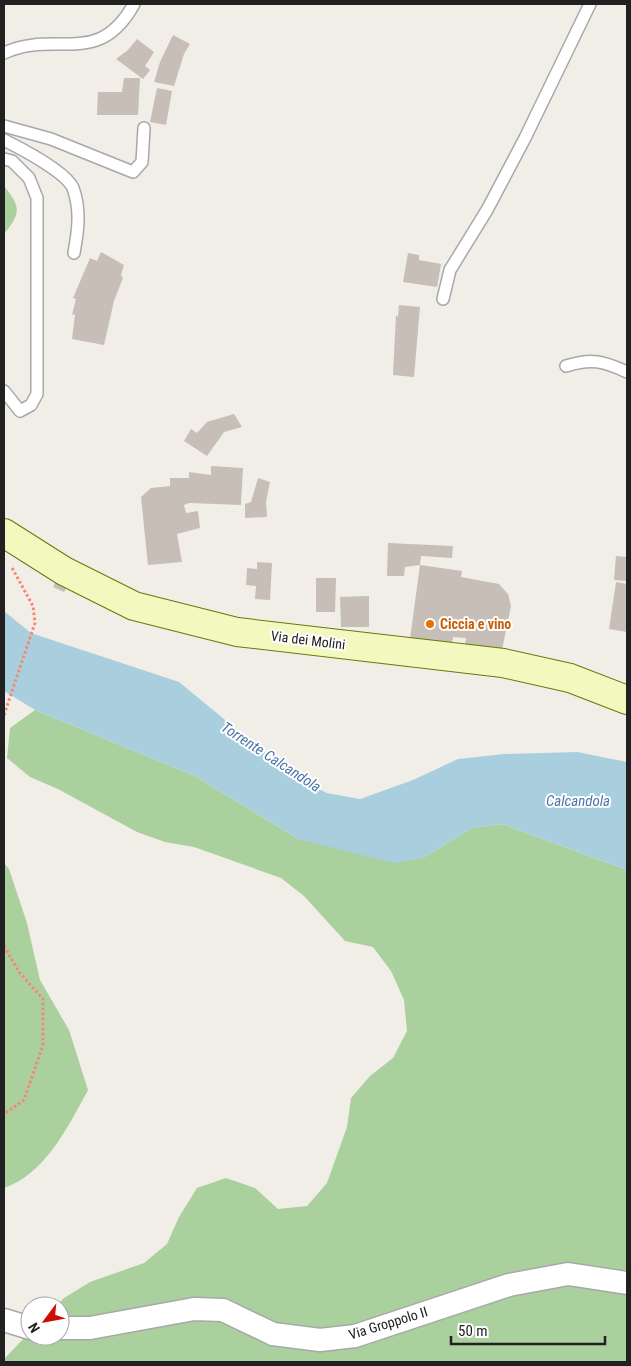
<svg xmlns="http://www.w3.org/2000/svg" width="631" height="1366" viewBox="0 0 631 1366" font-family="'Roboto Condensed',sans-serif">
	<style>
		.forest { fill: #a9d09d }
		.water { fill: #a9cfde }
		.building { fill: #c6beb7 }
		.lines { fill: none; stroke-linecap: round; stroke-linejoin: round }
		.lane-casing { stroke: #a8a8a8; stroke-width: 14 }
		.street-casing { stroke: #a8a8a8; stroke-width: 25 }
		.secondary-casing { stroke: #677907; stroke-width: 30 }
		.path { stroke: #f88672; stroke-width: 3; stroke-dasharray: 2.5 2.5; stroke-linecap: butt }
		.lane { stroke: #fff; stroke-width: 11 }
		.street { stroke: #fff; stroke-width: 22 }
		.secondary { stroke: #f3f9be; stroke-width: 28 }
		.food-dot { fill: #e8710a; stroke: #fff; stroke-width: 2 }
		.labels { text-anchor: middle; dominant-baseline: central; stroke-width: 4; stroke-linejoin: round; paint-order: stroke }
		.food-label { font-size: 14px; font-weight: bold; fill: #c56008; stroke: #fff; text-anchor: start }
		.street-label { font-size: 14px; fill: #212121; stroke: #fff }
		.water-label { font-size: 15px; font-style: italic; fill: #4a75a8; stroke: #fff }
	</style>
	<rect width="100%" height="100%" fill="#f1eee8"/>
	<!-- forest -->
	<g class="forest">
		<path d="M4 186C21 207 21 213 4 234Z"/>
		<path d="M35 710 195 776 298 839 423 858 472 828 502 824 627 870V1362H4V1359L30 1332V1336H60V1306H56L64 1298 90 1282 144 1263 167 1244 179 1217 197 1188 226 1178 255 1188 278 1209 307 1206 327 1183 347 1127 351 1098 370 1076 393 1058 407 1031 404 1000 391 971 373 947 345 941 304 896 281 878 194 847 165 842 137 832 58 789 30 777 7 758 10 728Z"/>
		<path d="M4 863 9 869 27 923 40 980 69 1030 88 1090C68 1127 45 1174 4 1188Z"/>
	</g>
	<!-- water -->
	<path class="water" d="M4 611 31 633 179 682 296 778 327 793 360 799 413 780 458 759 504 754 577 752 627 762V870L502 824 472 828 423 858 394 863 298 839 195 776 35 710 4 691Z"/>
	<!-- building -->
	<g class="building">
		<path d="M173 35 190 44 184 54 174 86 154 82 160 62Z"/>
		<path d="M137 39 154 52 145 66 150 70 143 79 116 59 128 50Z"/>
		<path d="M124 78H140L138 115H97L98 92H122Z"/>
		<path d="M157 88 172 91 166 125 150 122Z"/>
		<path d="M101 252 124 265 121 275 123 278 114 301 104 345 72 339 75 314 72 315 76 299 73 298 90 258 97 261Z"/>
		<path d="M408 253 419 255V260L441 264 437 287 403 282Z"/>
		<path d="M399 305 420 307 414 377 393 375 396 315 398 317Z"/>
		<path d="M234 414 242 427 224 432 207 456 184 441 191 429 197 433 207 422Z"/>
		<path d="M211 466 243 468 241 505 189 503 184 505 186 513 198 511 200 528 177 534 182 562 148 565 141 497 151 488 170 486V478H189V472L211 475Z"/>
		<path d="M258 478 270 482 266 502 267 517 245 518V504L251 502Z"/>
		<path d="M388 543 453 546 452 558 421 556 420 565 405 567 404 576H387Z"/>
		<path d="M616 556 627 557V581L614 580Z"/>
		<path d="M257 562 272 563 270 600 255 599 256 586 246 585 247 568 257 569Z"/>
		<path d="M420 565 462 571 461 577 499 584 508 594 511 606 502 650 465 645 466 638 453 637 452 644 410 639Z"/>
		<path d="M58 577 69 583 64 592 53 587Z"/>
		<path d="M316 578H336L335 612H316Z"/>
		<path d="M616 582 627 584V632L609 629Z"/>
		<path d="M369 596V627H341L340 597Z"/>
	</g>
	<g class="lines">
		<defs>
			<g id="lane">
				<path d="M4 53C56 29 98 69 134 4"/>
				<path d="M4 126 51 139 133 172 142 162 144 128"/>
				<path d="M4 140C20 148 66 172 73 188 81 210 78 231 74 253"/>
				<path d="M4 159 12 161 29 178 37 198V394L31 405 20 411 4 391"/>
				<path d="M443 299 450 270 487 210 525 138 590 4"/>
				<path d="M566 366C592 358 603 361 627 372"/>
			</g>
			<g id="street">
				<path d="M4 1320 30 1328"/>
				<path d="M60 1328H90L194 1309 223 1310 273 1334 320 1340 355 1336 509 1285 568 1274 627 1283"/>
			</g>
			<path id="secondary" d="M4 533 64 571 134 606 237 632 503 663 570 678 627 700"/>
		</defs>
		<!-- lane casing -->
		<use href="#lane" class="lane-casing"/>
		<!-- street casing -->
		<use href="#street" class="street-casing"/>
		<!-- secondary casing -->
		<use href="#secondary" class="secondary-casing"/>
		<!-- path -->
		<g class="path">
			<path d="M4 715 35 623 33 606 11 566"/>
			<path d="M4 946 19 972 43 999V1045L24 1100 4 1114"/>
		</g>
		<!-- lane -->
		<use href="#lane" class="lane"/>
		<!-- street -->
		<use href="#street" class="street"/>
		<!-- secondary -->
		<use href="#secondary" class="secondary"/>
	</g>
	<!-- markers -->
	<circle class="food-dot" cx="430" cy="624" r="5"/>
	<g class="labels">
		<!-- food labels -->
		<g class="food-label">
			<text x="440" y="624">Ciccia e vino</text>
		</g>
		<!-- street labels -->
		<g class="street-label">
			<text transform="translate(308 640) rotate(7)">Via dei Molini</text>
			<text transform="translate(388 1323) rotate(-17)">Via Groppolo II</text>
		</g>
		<!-- water labels -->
		<g class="water-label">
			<text transform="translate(271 757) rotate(33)">Torrente Calcandola</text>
			<text x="578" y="801">Calcandola</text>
		</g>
	</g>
	<!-- border -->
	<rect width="631" height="1366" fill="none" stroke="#212121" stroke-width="10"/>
	<!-- north arrow -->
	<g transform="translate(45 1321) rotate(238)"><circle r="24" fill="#ffffff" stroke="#a6a6a6"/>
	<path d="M0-4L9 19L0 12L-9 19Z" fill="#cf0d03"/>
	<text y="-8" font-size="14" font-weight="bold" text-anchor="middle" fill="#212121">N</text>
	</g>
	<!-- scale -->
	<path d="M451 1336v8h154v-8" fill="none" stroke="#212121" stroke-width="2.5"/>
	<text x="458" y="1336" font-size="15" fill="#212121" stroke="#ffffff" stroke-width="4" paint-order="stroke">50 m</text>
</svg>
